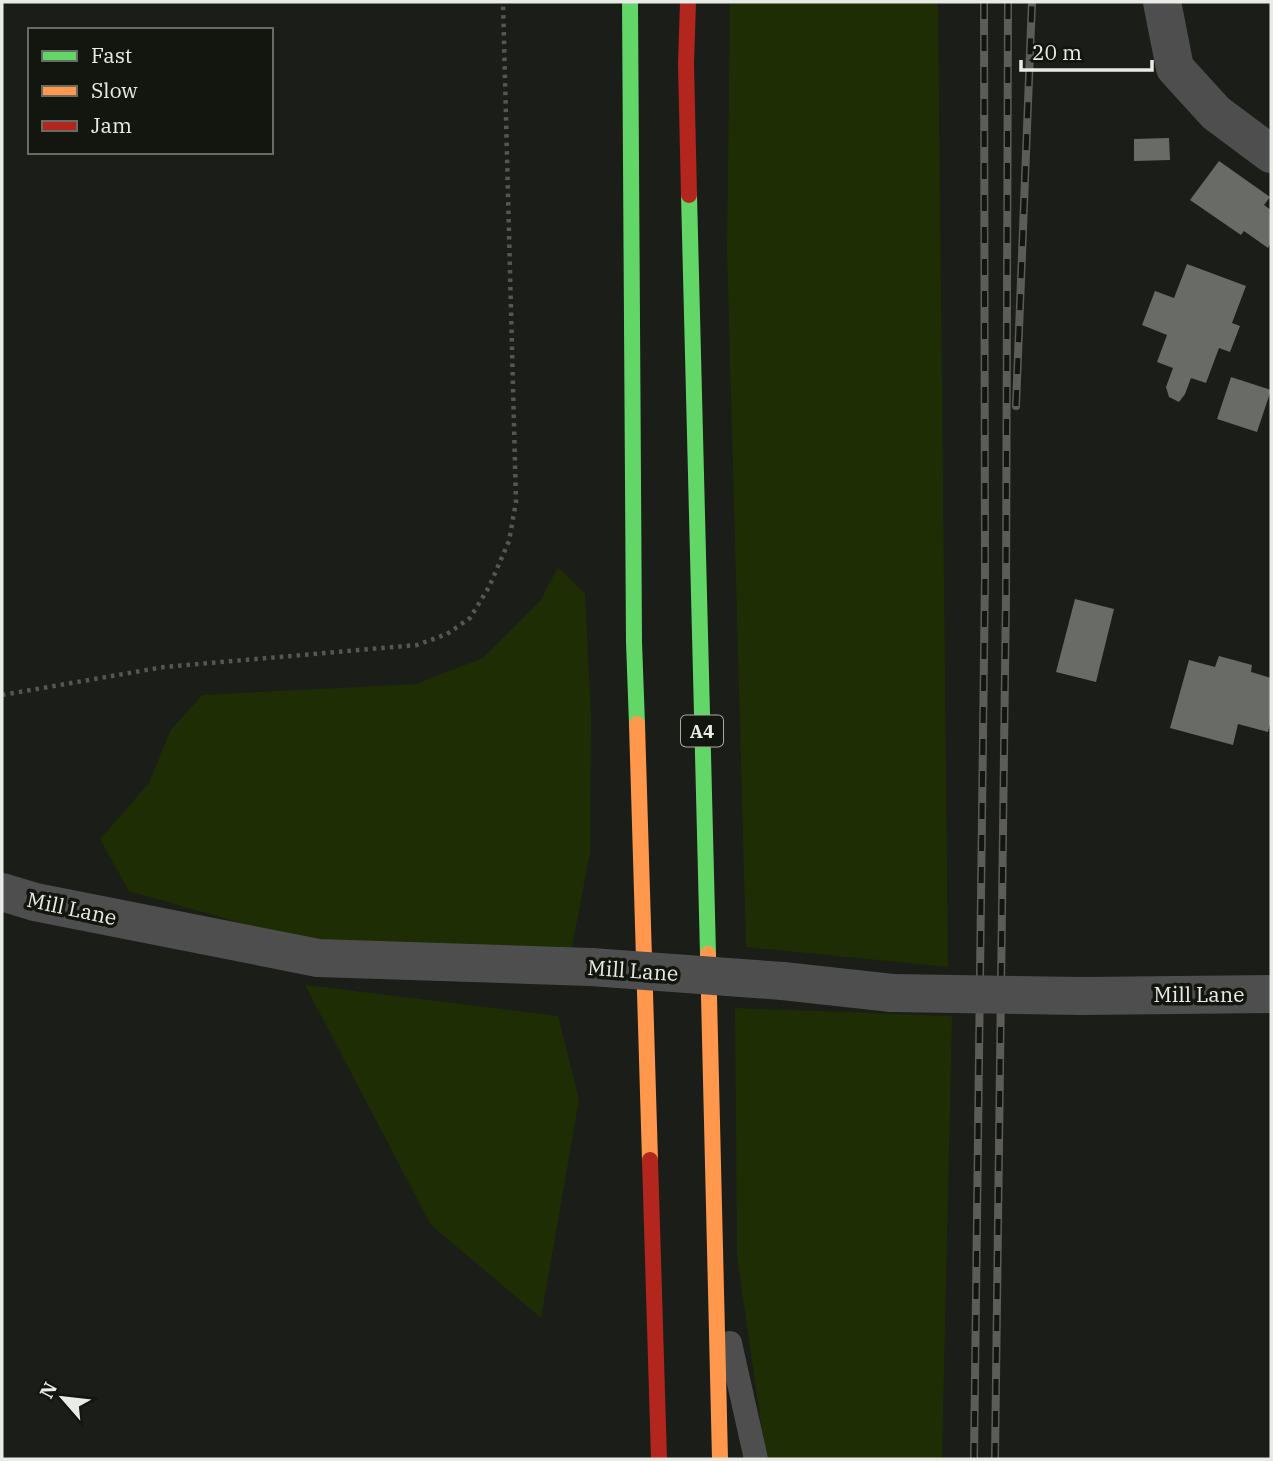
<svg xmlns="http://www.w3.org/2000/svg" width="1273" height="1461" viewBox="0 0 1273 1461" font-family="'IBM Plex Serif',serif">
	<style>
		.green { fill: #1e2d03 }
		.building { fill: #696b67 }
		.lines { fill: none; stroke-linecap: round; stroke-linejoin: round }
		.path { stroke: #565755; stroke-width: 4.5; stroke-dasharray: 3.5 5; stroke-linecap: butt }
		.lane { stroke: #4e4e4e; stroke-width: 24 }
		.street { stroke: #4e4e4e; stroke-width: 38 }
		.fast { stroke: #63d668; stroke-width: 16 }
		.slow { stroke: #ff974d; stroke-width: 16 }
		.jam { stroke: #b3261e; stroke-width: 16 }
		.rail-casing { stroke: #5c5d5a; stroke-width: 8 }
		.rail { stroke: #12160e; stroke-width: 5; stroke-dasharray: 16; stroke-linecap: butt }
		.street-bridge { stroke: #4e4e4e; stroke-width: 38 }
		.labels { text-anchor: middle; dominant-baseline: central; stroke-width: 7; stroke-linejoin: round; paint-order: stroke }
		.shield { fill: #12160e; stroke: #a8aca5; stroke-width: 2 }
		.shield-label { font-size: 19px; font-weight: bold; fill: #e9ece6 }
		.street-label { font-size: 21px; fill: #e9ece6; stroke: #12160e }
	</style>
	<rect width="100%" height="100%" fill="#1b1d19"/>
	<!-- green -->
	<g class="green">
		<path d="M730 2H938L948 967 746 947 727 250Z"/>
		<path d="M558 567 585 594 591 716 590 853 571 952 308 942 129 891 100 839 149 783 170 731 202 695 416 684 483 658 541 600Z"/>
		<path d="M305 985 558 1016 579 1100 541 1318 431 1225Z"/>
		<path d="M735 1008 952 1016 942 1459H766L737 1256Z"/>
	</g>
	<!-- building -->
	<g class="building">
		<path d="M1169 138 1170 160 1134 161V139Z"/>
		<path d="M1219 161 1270 197 1264 205 1271 210V243L1268 248 1244 231 1241 235 1190 200Z"/>
		<path d="M1187 264 1246 286 1232 323 1240 326 1230 352 1219 348 1206 383 1191 378 1185 394 1179 402 1169 397 1166 387 1173 368 1157 362 1167 335 1142 325 1155 291 1174 298Z"/>
		<path d="M1231 377 1271 390 1257 432 1217 419Z"/>
		<path d="M1075 599 1114 609 1096 682 1056 672Z"/>
		<path d="M1219 656 1252 665 1251 672 1271 678V720L1268 732 1238 724 1233 745 1170 728 1189 660 1215 667Z"/>
	</g>
	<g class="lines">
		<!-- path -->
		<path class="path" d="M2 695 164 667 417 645 447 634 470 618 489 587 509 541 516 502 503 2"/>
		<!-- lane -->
		<path class="lane" d="M730 1343 756 1459"/>
		<!-- street -->
		<g class="street">
			<path d="M1162 2 1175 68 1216 113 1271 154"/>
			<path d="M2 892 35 902 318 958 591 967"/>
			<path d="M783 981 892 993"/>
			<path d="M1082 996 1271 994"/>
		</g>
		<!-- fast -->
		<g class="fast">
			<path d="M630 2 634 642 637 724"/>
			<path d="M689 195 708 954"/>
		</g>
		<!-- slow -->
		<g class="slow">
			<path d="M637 724 650 1160"/>
			<path d="M708 954 720 1459"/>
		</g>
		<!-- jam -->
		<g class="jam">
			<path d="M688 2 686 64 689 195"/>
			<path d="M650 1160 659 1459"/>
		</g>
		<defs>
			<g id="rail">
				<path d="M1016 406 1032 2"/>
				<path d="M974 1459 985 575 984 2"/>
				<path d="M995 1459 1006 595 1008 2"/>
			</g>
		</defs>
		<!-- rail casing -->
		<use href="#rail" class="rail-casing"/>
		<!-- rail -->
		<use href="#rail" class="rail"/>
		<!-- street-bridge -->
		<g class="street-bridge">
			<path d="M591 967 783 981"/>
			<path d="M892 993 1082 996"/>
		</g>
	</g>
	<g class="labels">
		<!-- shield labels -->
		<rect class="shield" x="681" y="715.5" width="42" height="31" rx="5"/>
		<g class="shield-label">
			<text x="702" y="731">A4</text>
		</g>
		<!-- street labels -->
		<g class="street-label">
			<text transform="translate(72 908) rotate(12)">Mill Lane</text>
			<text transform="translate(633 970) rotate(4)">Mill Lane</text>
			<text x="1199" y="994">Mill Lane</text>
		</g>
	</g>
	<!-- border -->
	<rect width="1273" height="1461" fill="none" stroke="#e9ece6" stroke-width="7"/>
	<!-- legend -->
	<rect x="28" y="28" width="245" height="126" fill="#12160e" stroke="#686c64" stroke-width="2"/>
	<rect x="42" y="51" width="35" height="10" fill="#63d668" stroke="#686c64" stroke-width="2"/>
	<text x="91" y="63" font-size="21" fill="#e9ece6">Fast</text>
	<rect x="42" y="86" width="35" height="10" fill="#ff974d" stroke="#686c64" stroke-width="2"/>
	<text x="91" y="98" font-size="21" fill="#e9ece6">Slow</text>
	<rect x="42" y="121" width="35" height="10" fill="#b3261e" stroke="#686c64" stroke-width="2"/>
	<text x="91" y="133" font-size="21" fill="#e9ece6">Jam</text>
	<!-- north arrow -->
	<g transform="translate(63 1398) rotate(298)" stroke="#12160e" stroke-width="5" paint-order="stroke">
	<path d="M0-5L12 26L0 18L-12 26Z" fill="#e9ece6"/>
	<text y="-10" font-size="19" font-weight="bold" text-anchor="middle" fill="#e9ece6">N</text>
	</g>
	<!-- scale -->
	<path d="M1021 60v10h131v-10" fill="none" stroke="#e9ece6" stroke-width="3.5"/>
	<text x="1032" y="60" font-size="21" fill="#e9ece6" stroke="#12160e" stroke-width="5" paint-order="stroke">20 m</text>
</svg>
